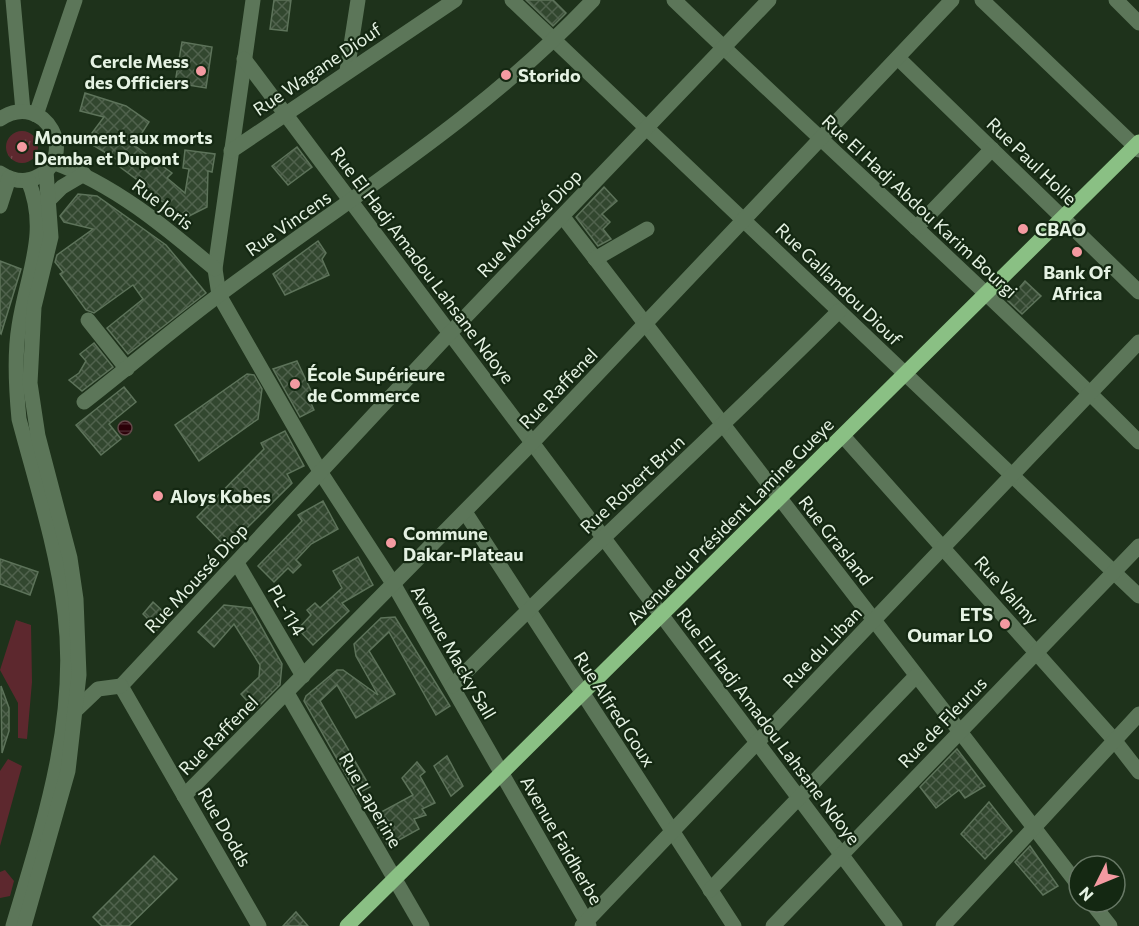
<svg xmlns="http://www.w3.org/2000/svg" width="1139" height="926" viewBox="0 0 1139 926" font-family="Commissioner,sans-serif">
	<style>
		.grass { fill: url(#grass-tufts) }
		.green { fill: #5d282e }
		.water { fill: url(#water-rules); stroke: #64494a; stroke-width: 1.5 }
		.building { fill: url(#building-cross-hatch); stroke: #5d735a; stroke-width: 1.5 }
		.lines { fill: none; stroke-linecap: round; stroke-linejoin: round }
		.minor { stroke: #5c7659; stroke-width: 15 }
		.major { stroke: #8ac084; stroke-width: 15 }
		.poi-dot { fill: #f49aa1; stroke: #142812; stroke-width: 2 }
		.labels { text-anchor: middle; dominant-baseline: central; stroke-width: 4.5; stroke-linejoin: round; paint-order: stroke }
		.poi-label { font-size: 18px; font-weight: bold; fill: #e5f2e3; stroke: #142812; text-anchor: start }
		.street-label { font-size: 18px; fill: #e5f2e3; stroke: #142812 }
	</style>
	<defs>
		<pattern id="grass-tufts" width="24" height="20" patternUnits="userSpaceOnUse" patternTransform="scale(1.5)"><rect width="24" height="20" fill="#5d282e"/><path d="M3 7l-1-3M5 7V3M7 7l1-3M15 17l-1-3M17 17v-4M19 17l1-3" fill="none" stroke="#74484c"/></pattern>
		<pattern id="water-rules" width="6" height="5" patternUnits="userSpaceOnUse" patternTransform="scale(1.5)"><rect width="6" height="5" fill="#2c0109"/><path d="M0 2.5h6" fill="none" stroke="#4a262d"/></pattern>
		<pattern id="building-cross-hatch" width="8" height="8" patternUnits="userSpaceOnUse" patternTransform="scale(1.5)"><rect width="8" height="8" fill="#32472f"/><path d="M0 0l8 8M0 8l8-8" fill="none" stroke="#50624d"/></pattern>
	</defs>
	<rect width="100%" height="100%" fill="#1e321b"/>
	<!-- grass -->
	<circle class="grass" cx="22" cy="147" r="16"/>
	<!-- green -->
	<g class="green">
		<path d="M16 620 31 625 32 682 27 739 18 738V703L0 670Z"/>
		<path d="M8 759 22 766 0 846V771Z"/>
		<path d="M5 870 14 881 10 896 0 898V872Z"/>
	</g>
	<!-- water -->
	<circle class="water" cx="125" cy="428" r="7"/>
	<!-- building -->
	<g class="building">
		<path d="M274 0H291L287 31 270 29Z"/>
		<path d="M526 0H553L566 13 553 26Z"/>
		<path d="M182 42 212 47 206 88 175 83Z"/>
		<path d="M85 93 126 106 149 122 134 145 172 173 167 178 185 193 189 169 183 168 185 150 215 154 212 172 208 171 207 207 181 220 167 209 170 206 137 186 140 182 116 164 118 160 86 141 104 117 80 111Z"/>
		<path d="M297 147 312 167 288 185 272 166Z"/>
		<path d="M604 187 617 201 602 214 610 222 603 229 611 239 598 246 576 217Z"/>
		<path d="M78 194 97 196 166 245 206 293 128 354 107 328 143 299 133 285 94 313 86 310 60 274 63 272 55 262 57 255 93 229 64 222 60 216Z"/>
		<path d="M318 241 326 253 322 259 329 275 285 295 273 274Z"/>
		<path d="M0 261 21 269 1 334 0 333Z"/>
		<path d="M1025 281 1041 296 1022 314 1008 301Z"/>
		<path d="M94 343 113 367 82 391 69 380 79 373 86 361 80 354Z"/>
		<path d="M297 361 315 399 310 401 314 410 300 417 273 369Z"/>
		<path d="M247 374 254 375 262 389 258 419 199 461 175 425Z"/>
		<path d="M124 387 136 402 109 424 121 439 101 455 76 425Z"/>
		<path d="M285 431 304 466 287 474 292 483 227 548 197 517 264 449 261 443Z"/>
		<path d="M323 501 338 529 311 544 296 560 301 565 293 573 288 568 274 582 258 566 302 521 298 515Z"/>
		<path d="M358 557 373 585 342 603 349 611 313 645 298 629 311 615 307 610 315 603 320 608 342 588 333 571Z"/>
		<path d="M0 559 38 572 30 595 0 584Z"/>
		<path d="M153 602 169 617 155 632 146 623 149 620 143 614Z"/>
		<path d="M224 605 251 608 282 664 280 685 255 710 241 694 259 677 260 665 234 624 214 647 198 632Z"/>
		<path d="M395 617 450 706 436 715 389 632 369 651 395 694 356 718 337 685 320 701 370 787 357 794 304 701 306 696 337 670H343L378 695 356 656 354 644 381 618Z"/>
		<path d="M1 686 9 708V731L2 753Z"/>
		<path d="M957 749 985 786 965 798 959 790 936 808 920 787Z"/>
		<path d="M447 756 463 786 451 796 434 766Z"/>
		<path d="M417 762 425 772 420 776 435 803 422 809 426 815 414 819 419 829 388 846 372 817 413 795 402 778Z"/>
		<path d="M989 802 1012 831 985 859 961 834Z"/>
		<path d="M1030 846 1058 886 1043 895 1015 862Z"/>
		<path d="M154 856 177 879 129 926H102L93 917Z"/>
		<path d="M296 912 308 926H283Z"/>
	</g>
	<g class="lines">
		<!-- minor -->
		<g class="minor">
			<path d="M13 0 23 111"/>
			<path d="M253 0 215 269 219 295 321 473 394 585 589 926"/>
			<path d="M512 0 1139 596"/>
			<path d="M674 0C828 148 988 291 1139 442"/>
			<path d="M982 0 1139 150"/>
			<path d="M1116 0 1139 23"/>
			<path d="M898 58 1139 292"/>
			<path d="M244 59 895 926"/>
			<path d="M347 71 358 0"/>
			<path d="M36 115 75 0"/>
			<path d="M0 119C45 89 81 158 35 178 23 183 11 180 0 173"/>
			<path d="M231 151 455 0"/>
			<path d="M52 162C114 184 165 227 215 269"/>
			<path d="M49 200 62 187 84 174"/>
			<path d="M0 206 9 178"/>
			<path d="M563 217 1079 886"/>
			<path d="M916 228 992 149"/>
			<path d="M595 259 647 229"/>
			<path d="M88 320 127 369"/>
			<path d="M84 402C129 367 173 329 219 295 346 200 484 116 593 0"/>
			<path d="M843 436 1115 741 1139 772"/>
			<path d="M465 512 734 926"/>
			<path d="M237 563 303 676"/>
			<path d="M121 686 450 333 769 0"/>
			<path d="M121 686 259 926"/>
			<path d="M452 686C578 558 712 438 839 311"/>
			<path d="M287 693 422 926"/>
			<path d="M77 709 98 689 121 686"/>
			<path d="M184 796 532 443 952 0"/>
			<path d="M710 890 916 676"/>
			<path d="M1091 902 1110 926"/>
			<path d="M13 926C43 825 78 721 65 614 57 548 36 483 19 419 16 388 14 356 19 326 27 273 50 232 28 180"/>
			<path d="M24 926 68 771 79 675 76 599 70 558 38 436 30 383 34 307 51 237 46 171"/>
			<path d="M582 926 1139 342"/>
			<path d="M773 926 1139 546"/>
			<path d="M943 926 1139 714"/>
		</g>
		<!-- major -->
		<path class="major" d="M347 926 1139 142"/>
	</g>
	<!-- markers -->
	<g class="poi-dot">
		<circle cx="201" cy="71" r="6"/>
		<circle cx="506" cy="75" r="6"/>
		<circle cx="22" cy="147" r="6"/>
		<circle cx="1023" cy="229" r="6"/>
		<circle cx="1077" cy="252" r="6"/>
		<circle cx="295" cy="384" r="6"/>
		<circle cx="158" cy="496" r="6"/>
		<circle cx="391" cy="543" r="6"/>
		<circle cx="1005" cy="624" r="6"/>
	</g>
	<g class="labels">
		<!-- poi labels -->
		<g class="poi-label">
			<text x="189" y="61" text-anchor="end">Cercle Mess<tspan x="189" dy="21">des Officiers</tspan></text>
			<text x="518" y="75">Storido</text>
			<text x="34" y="137">Monument aux morts<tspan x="34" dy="21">Demba et Dupont</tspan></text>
			<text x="1035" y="229">CBAO</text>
			<text x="1077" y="272" text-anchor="middle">Bank Of<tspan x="1077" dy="21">Africa</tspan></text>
			<text x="307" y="374">École Supérieure<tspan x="307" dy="21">de Commerce</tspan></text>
			<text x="170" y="496">Aloys Kobes</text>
			<text x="403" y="533">Commune<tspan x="403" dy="21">Dakar-Plateau</tspan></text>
			<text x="993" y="614" text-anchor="end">ETS<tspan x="993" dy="21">Oumar LO</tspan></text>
		</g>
		<!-- street labels -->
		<g class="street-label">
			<text transform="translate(317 69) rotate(-34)">Rue Wagane Diouf</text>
			<text transform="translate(1032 161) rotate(44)">Rue Paul Holle</text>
			<text transform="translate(163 204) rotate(37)">Rue Joris</text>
			<text transform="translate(920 206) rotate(43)">Rue El Hadj Abdou Karim Bourgi</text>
			<text transform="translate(288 223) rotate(-35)">Rue Vincens</text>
			<text transform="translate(529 223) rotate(-46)">Rue Moussé Diop</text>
			<text transform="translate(423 265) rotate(53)">Rue El Hadj Amadou Lahsane Ndoye</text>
			<text transform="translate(839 284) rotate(44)">Rue Gallandou Diouf</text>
			<text transform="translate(558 388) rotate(-46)">Rue Raffenel</text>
			<text transform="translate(632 484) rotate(-43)">Rue Robert Brun</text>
			<text transform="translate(730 521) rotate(-45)">Avenue du Président Lamine Gueye</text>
			<text transform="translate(836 540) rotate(52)">Rue Grasland</text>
			<text transform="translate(196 578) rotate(-47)">Rue Moussé Diop</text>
			<text transform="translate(1007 590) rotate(48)">Rue Valmy</text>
			<text transform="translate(287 610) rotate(60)">PL-114</text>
			<text transform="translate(822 647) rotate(-46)">Rue du Liban</text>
			<text transform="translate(454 652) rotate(60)">Avenue Macky Sall</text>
			<text transform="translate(615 709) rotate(57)">Rue Alfred Goux</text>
			<text transform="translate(942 722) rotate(-46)">Rue de Fleurus</text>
			<text transform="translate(769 726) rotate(53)">Rue El Hadj Amadou Lahsane Ndoye</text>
			<text transform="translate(218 735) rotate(-45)">Rue Raffenel</text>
			<text transform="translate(371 800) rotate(60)">Rue Laperine</text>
			<text transform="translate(225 827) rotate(60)">Rue Dodds</text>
			<text transform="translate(562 840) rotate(60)">Avenue Faidherbe</text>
		</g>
	</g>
	<!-- north arrow -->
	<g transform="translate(1097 884) rotate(227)"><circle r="28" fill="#142812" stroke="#687966" stroke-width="1.5"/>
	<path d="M0-4.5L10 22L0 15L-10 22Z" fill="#f49aa1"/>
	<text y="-9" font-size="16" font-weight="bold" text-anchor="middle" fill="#e5f2e3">N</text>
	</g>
</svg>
